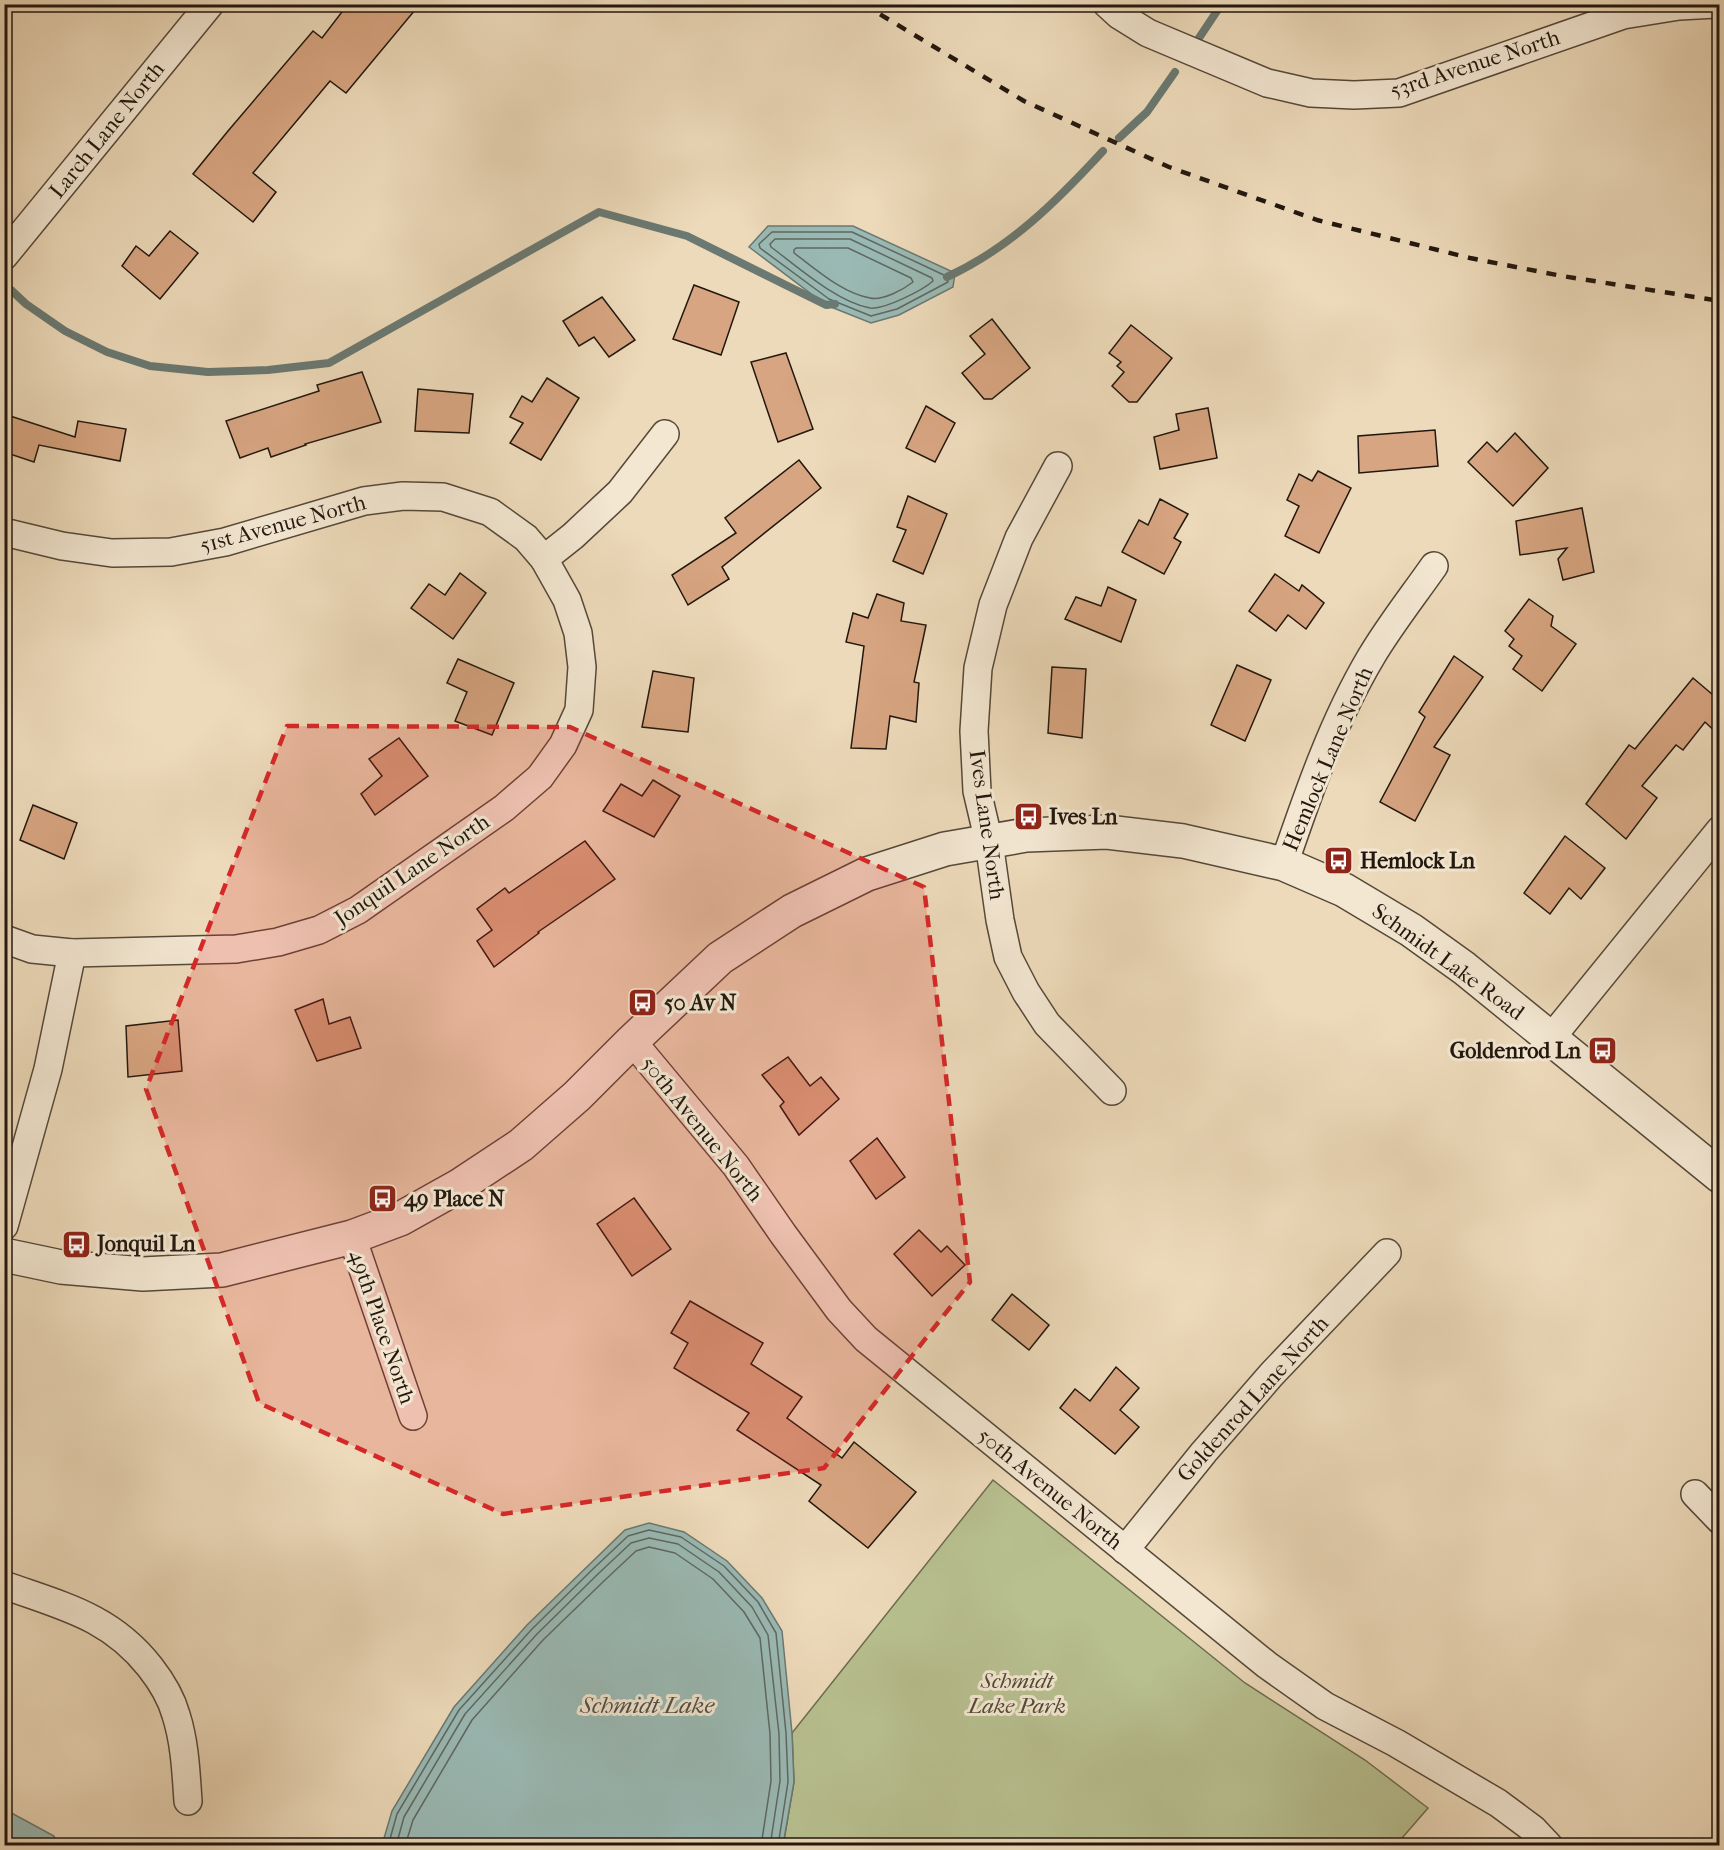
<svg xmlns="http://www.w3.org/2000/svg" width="1724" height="1850" viewBox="0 0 1724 1850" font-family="'IM FELL French Canon',serif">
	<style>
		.green { fill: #b8c090; stroke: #6d6c4f; stroke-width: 1.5 }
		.water { fill: #9abab5; stroke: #6a7972; stroke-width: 1.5 }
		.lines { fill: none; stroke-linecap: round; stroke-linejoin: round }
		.shore { stroke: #5e6862; stroke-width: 1.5 }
		.stream { stroke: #6a7972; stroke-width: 8 }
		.building { fill: #d7a581; stroke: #22170e; stroke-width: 1.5 }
		.minor-casing { stroke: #554839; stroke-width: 30 }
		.tertiary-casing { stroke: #554839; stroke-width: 36 }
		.minor { stroke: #f3e7d2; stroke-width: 27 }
		.tertiary { stroke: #f3e7d2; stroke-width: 33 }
		.rail { stroke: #22170e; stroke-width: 4.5; stroke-dasharray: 10 10; stroke-linecap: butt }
		.marked { fill: #d62828; fill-opacity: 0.2; stroke: #d62828; stroke-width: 4.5; stroke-dasharray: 12 8; stroke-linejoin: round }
		.labels { text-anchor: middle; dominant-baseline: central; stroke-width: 6; stroke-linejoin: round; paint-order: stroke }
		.street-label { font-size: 22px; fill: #22170e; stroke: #f3e7d2 }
		.poi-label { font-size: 22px; font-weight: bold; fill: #22170e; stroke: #f3e7d2; text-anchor: start }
		.park-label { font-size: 22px; font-style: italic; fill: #4f4a35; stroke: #f3e7d2 }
		.water-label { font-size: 24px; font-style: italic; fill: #4c5048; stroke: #f3e7d2 }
	</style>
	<rect width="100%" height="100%" fill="#eddaba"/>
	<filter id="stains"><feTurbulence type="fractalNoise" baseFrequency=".00333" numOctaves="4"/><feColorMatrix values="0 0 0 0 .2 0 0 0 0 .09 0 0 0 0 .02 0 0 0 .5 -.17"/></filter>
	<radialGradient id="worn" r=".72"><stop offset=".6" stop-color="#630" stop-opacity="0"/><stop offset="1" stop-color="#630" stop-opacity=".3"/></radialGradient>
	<!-- green -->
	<path class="green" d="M993 1480 1245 1683 1365 1760 1428 1808 1396 1845 783 1846 794 1782 792 1733Z"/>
	<!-- water -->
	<g class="water">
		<path d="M768 226H853L955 273 953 287 899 315 871 323 826 305 749 247Z"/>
		<path d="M649 1523 684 1532 727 1561 762 1598 782 1631 792 1733 794 1782 783 1845H382L392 1811 454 1707 527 1625 625 1530Z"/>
		<path d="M4 1809 54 1836 57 1845H5Z"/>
	</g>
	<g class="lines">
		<!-- shore -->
		<g class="shore">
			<path d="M772 232H852L946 276 948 282 897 309 871 316 829 299 760 248 759 244Z"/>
			<path d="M775 239H850L932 278 933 281C923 290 884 310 870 308 837 302 798 267 771 247L770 244Z"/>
			<path d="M796 248H848L911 278 913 282C904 289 883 301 870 298 842 293 817 270 794 253V250Z"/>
			<path d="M388 1846 397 1814 459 1710 532 1629 594 1568 628 1536 649 1530 681 1537 724 1566 758 1602 776 1633 786 1733 788 1782 778 1846"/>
			<path d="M396 1846 404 1817 465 1714 537 1634 599 1573 631 1543 649 1538 678 1544 719 1572 752 1607 768 1635 779 1734 780 1781 770 1846"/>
			<path d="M405 1846 413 1820 472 1720 543 1640 605 1580 636 1551 649 1547 675 1553 713 1579 744 1612 760 1638 770 1734 771 1781 761 1846"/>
		</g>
		<!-- stream -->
		<g class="stream">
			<path d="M1199 38 1217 11V4"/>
			<path d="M1119 138 1147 112 1175 72"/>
			<path d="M947 277C1010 248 1057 201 1103 151"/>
			<path d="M11 290 26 304 65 331 107 352 150 366 208 372 268 370 329 363 599 212 687 236 826 305 835 304"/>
		</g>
	</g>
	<!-- building -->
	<g class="building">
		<path d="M348 4H420L346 93 330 81 253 173 276 192 253 222 193 174 228 131 313 31 322 38Z"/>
		<path d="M170 231 198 253 160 299 122 266 136 246 149 256Z"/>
		<path d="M694 285 739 302 721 355 673 339Z"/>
		<path d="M602 297 635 340 609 357 594 337 579 346 563 321Z"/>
		<path d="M992 319 1030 368 992 399H984L962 373 985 354 970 336Z"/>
		<path d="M1131 325 1172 358 1137 402H1129L1112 386 1124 372 1117 366 1121 362 1109 353Z"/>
		<path d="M786 353 813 429 778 442 751 362Z"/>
		<path d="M362 372 381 422 305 444 306 445 271 457 268 448 240 458 226 421 319 391 317 385Z"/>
		<path d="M547 378 579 398 541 460 510 443 523 423 510 417 522 396 532 402Z"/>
		<path d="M418 389 473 394 469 433 415 431Z"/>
		<path d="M926 406 955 423 935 462 906 448Z"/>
		<path d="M1208 408 1217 458 1160 469 1154 437 1179 430 1176 414Z"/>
		<path d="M4 414 75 437 78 421 126 429 120 461 39 445 34 462 4 452Z"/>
		<path d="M1435 430 1438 466 1359 473 1358 436Z"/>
		<path d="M1515 433 1548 468 1513 506 1468 462 1487 442 1497 452Z"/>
		<path d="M799 460 821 488 722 567 729 579 688 605 672 575 736 533 725 518Z"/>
		<path d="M1318 471 1351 488 1319 553 1285 536 1299 506 1287 500 1299 474 1312 481Z"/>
		<path d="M908 496 947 514 923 574 893 561 906 530 897 527Z"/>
		<path d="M1160 499 1188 514 1174 538 1181 542 1164 574 1122 552 1139 520 1148 525Z"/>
		<path d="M1582 508 1594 572 1563 580 1558 559 1567 548 1520 555 1516 521Z"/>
		<path d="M460 573 486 593 453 639 411 608 429 584 445 595Z"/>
		<path d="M1275 574 1299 591 1302 585 1324 603 1306 629 1288 615 1276 631 1249 611Z"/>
		<path d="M1108 587 1136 600 1121 642 1065 619 1076 597 1101 606Z"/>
		<path d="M877 594 904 603 901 621 926 625 914 682 919 683 916 722 890 716 886 749 851 748 864 646 846 642 853 613 868 618Z"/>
		<path d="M1529 599 1553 616 1551 626 1576 644 1542 691 1513 669 1522 656 1509 646 1514 639 1505 631Z"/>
		<path d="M1454 656 1483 677 1434 747 1450 755 1415 821 1380 802 1425 717 1419 712Z"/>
		<path d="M458 659 514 683 492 735 455 721 467 692 447 683Z"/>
		<path d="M1237 665 1271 680 1245 741 1211 725Z"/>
		<path d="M1052 667 1086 669 1082 738 1048 733Z"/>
		<path d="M653 671 694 678 688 732 642 727Z"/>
		<path d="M1693 678 1719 700V735L1705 722 1683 750 1676 745 1642 786 1657 798 1626 839 1586 804 1629 745 1635 749Z"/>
		<path d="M399 738 428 776 375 815 361 794 382 776 369 759Z"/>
		<path d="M653 780 680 796 654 837 603 811 621 784 642 796Z"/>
		<path d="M33 805 77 823 64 859 20 840Z"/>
		<path d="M1565 836 1605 868 1581 899 1569 888 1550 914 1524 893Z"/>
		<path d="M585 841 615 879 538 932 539 933 494 967 477 941 492 930 477 909 505 888 509 893Z"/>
		<path d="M323 999 329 1024 350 1017 361 1048 317 1061 295 1010Z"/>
		<path d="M178 1020 182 1071 128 1077 126 1026Z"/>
		<path d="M788 1057 810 1086 821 1077 839 1099 799 1135 780 1106 784 1102 762 1075Z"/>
		<path d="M877 1138 905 1177 876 1199 850 1161Z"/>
		<path d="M634 1198 671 1249 632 1276 597 1224Z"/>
		<path d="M919 1230 941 1252 947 1246 965 1265 932 1296 894 1254Z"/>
		<path d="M1012 1294 1049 1325 1029 1350 992 1320Z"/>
		<path d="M690 1301 763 1343 751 1364 802 1397 787 1418 842 1458 854 1442 916 1492 868 1548 809 1501 821 1485 737 1430 749 1413 674 1368 688 1343 671 1333Z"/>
		<path d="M1116 1367 1139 1388 1120 1410 1139 1427 1115 1454 1060 1408 1075 1389 1090 1401Z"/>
	</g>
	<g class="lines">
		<defs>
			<g id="minor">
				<path d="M1107 4 1119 15 1148 33 1267 83 1311 93 1354 95 1399 93 1623 15 1679 6 1716 4"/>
				<path d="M4 256 210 4"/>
				<path d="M1058 466 1019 538 993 605 978 668 974 731 977 791 989 842 1000 920 1008 957 1026 992 1047 1024 1112 1091"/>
				<path d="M4 532 62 546 112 553 171 552 225 542 364 501 403 496 443 497 490 512 526 538 544 559 567 600 578 633 582 667 579 710 563 745 540 777 504 808 358 910 319 930 278 942 236 949 72 953 32 949 4 939"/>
				<path d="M544 559 573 536 620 492 665 434"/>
				<path d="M1284 864C1308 794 1333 721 1371 657 1390 625 1413 596 1434 566"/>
				<path d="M1551 1038 1720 830"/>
				<path d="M632 1041 736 1166 783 1234 839 1310 866 1339 1267 1665 1325 1706 1396 1743 1498 1803 1533 1829 1549 1846"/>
				<path d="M4 1226 48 1069 72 953"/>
				<path d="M352 1237 413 1416"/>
				<path d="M1695 1494 1720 1520"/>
				<path d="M1125 1550 1204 1452 1271 1375 1387 1253"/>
				<path d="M4 1585C62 1606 110 1616 150 1667 161 1681 171 1697 176 1715 185 1743 186 1773 188 1801"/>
			</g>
			<path id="tertiary" d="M4 1255 61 1267 143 1274 222 1270 352 1237 400 1219 459 1186 521 1145 577 1096 632 1041 720 958 792 911 867 874 945 849 1026 835 1107 832 1183 841 1284 864 1344 890 1411 930 1464 968 1720 1176"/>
		</defs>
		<!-- minor casing -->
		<use href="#minor" class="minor-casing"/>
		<!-- tertiary casing -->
		<use href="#tertiary" class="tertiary-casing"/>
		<!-- minor -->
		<use href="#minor" class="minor"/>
		<!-- tertiary -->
		<use href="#tertiary" class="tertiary"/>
		<!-- rail -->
		<path class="rail" d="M863 4 1024 101 1169 167 1317 220 1470 258 1562 276 1720 301"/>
	</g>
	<!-- marked area -->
	<path class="marked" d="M287 726 570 727 924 887 970 1282 824 1468 503 1514 259 1403 146 1089Z"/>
	<!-- icons -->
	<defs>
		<symbol id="bus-square" viewBox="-11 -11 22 22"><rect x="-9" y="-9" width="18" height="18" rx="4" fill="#8f2418" stroke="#f3e7d2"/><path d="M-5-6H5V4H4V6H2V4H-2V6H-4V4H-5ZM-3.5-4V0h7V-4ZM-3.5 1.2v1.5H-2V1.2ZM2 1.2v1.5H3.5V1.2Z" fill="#fff"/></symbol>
	</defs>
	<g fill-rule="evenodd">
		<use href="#bus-square" x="1012" y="800" width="33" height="33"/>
		<use href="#bus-square" x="1322" y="844" width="33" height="33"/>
		<use href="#bus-square" x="626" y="986" width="33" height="33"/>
		<use href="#bus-square" x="1586" y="1034" width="33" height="33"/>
		<use href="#bus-square" x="366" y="1182" width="33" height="33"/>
		<use href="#bus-square" x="60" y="1228" width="33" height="33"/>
	</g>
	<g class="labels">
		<!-- street labels -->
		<g class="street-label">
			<text transform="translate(1475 64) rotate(-18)">53rd Avenue North</text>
			<text transform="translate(107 130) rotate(-51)">Larch Lane North</text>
			<text transform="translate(283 524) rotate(-15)">51st Avenue North</text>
			<text transform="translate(1328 759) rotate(-67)">Hemlock Lane North</text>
			<text transform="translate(987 825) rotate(82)">Ives Lane North</text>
			<text transform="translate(412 870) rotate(-34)">Jonquil Lane North</text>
			<text transform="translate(1448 962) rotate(36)">Schmidt Lake Road</text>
			<text transform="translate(702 1129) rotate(51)">50th Avenue North</text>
			<text transform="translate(382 1327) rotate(71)">49th Place North</text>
			<text transform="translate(1253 1399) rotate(-48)">Goldenrod Lane North</text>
			<text transform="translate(1050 1489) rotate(39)">50th Avenue North</text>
		</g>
		<!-- poi labels -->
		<g class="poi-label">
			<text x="1049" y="817">Ives Ln</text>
			<text x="1360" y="861">Hemlock Ln</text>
			<text x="664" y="1003">50 Av N</text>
			<text x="1581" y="1051" text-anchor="end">Goldenrod Ln</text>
			<text x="404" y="1199">49 Place N</text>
			<text x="97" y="1244">Jonquil Ln</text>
		</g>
		<!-- park labels -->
		<g class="park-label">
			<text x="1017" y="1681">Schmidt<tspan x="1017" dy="25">Lake Park</tspan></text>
		</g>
		<!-- water labels -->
		<g class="water-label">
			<text x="647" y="1705">Schmidt Lake</text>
		</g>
	</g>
	<!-- margin -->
	<rect width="1724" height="1850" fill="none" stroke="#eddaba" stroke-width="24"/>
	<rect x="6" y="6" width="1712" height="1838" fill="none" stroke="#22170e" stroke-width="3"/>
	<rect x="12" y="12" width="1700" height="1826" fill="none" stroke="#22170e" stroke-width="1.5"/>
	<rect width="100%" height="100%" filter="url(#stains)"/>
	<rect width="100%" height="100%" fill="url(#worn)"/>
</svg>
